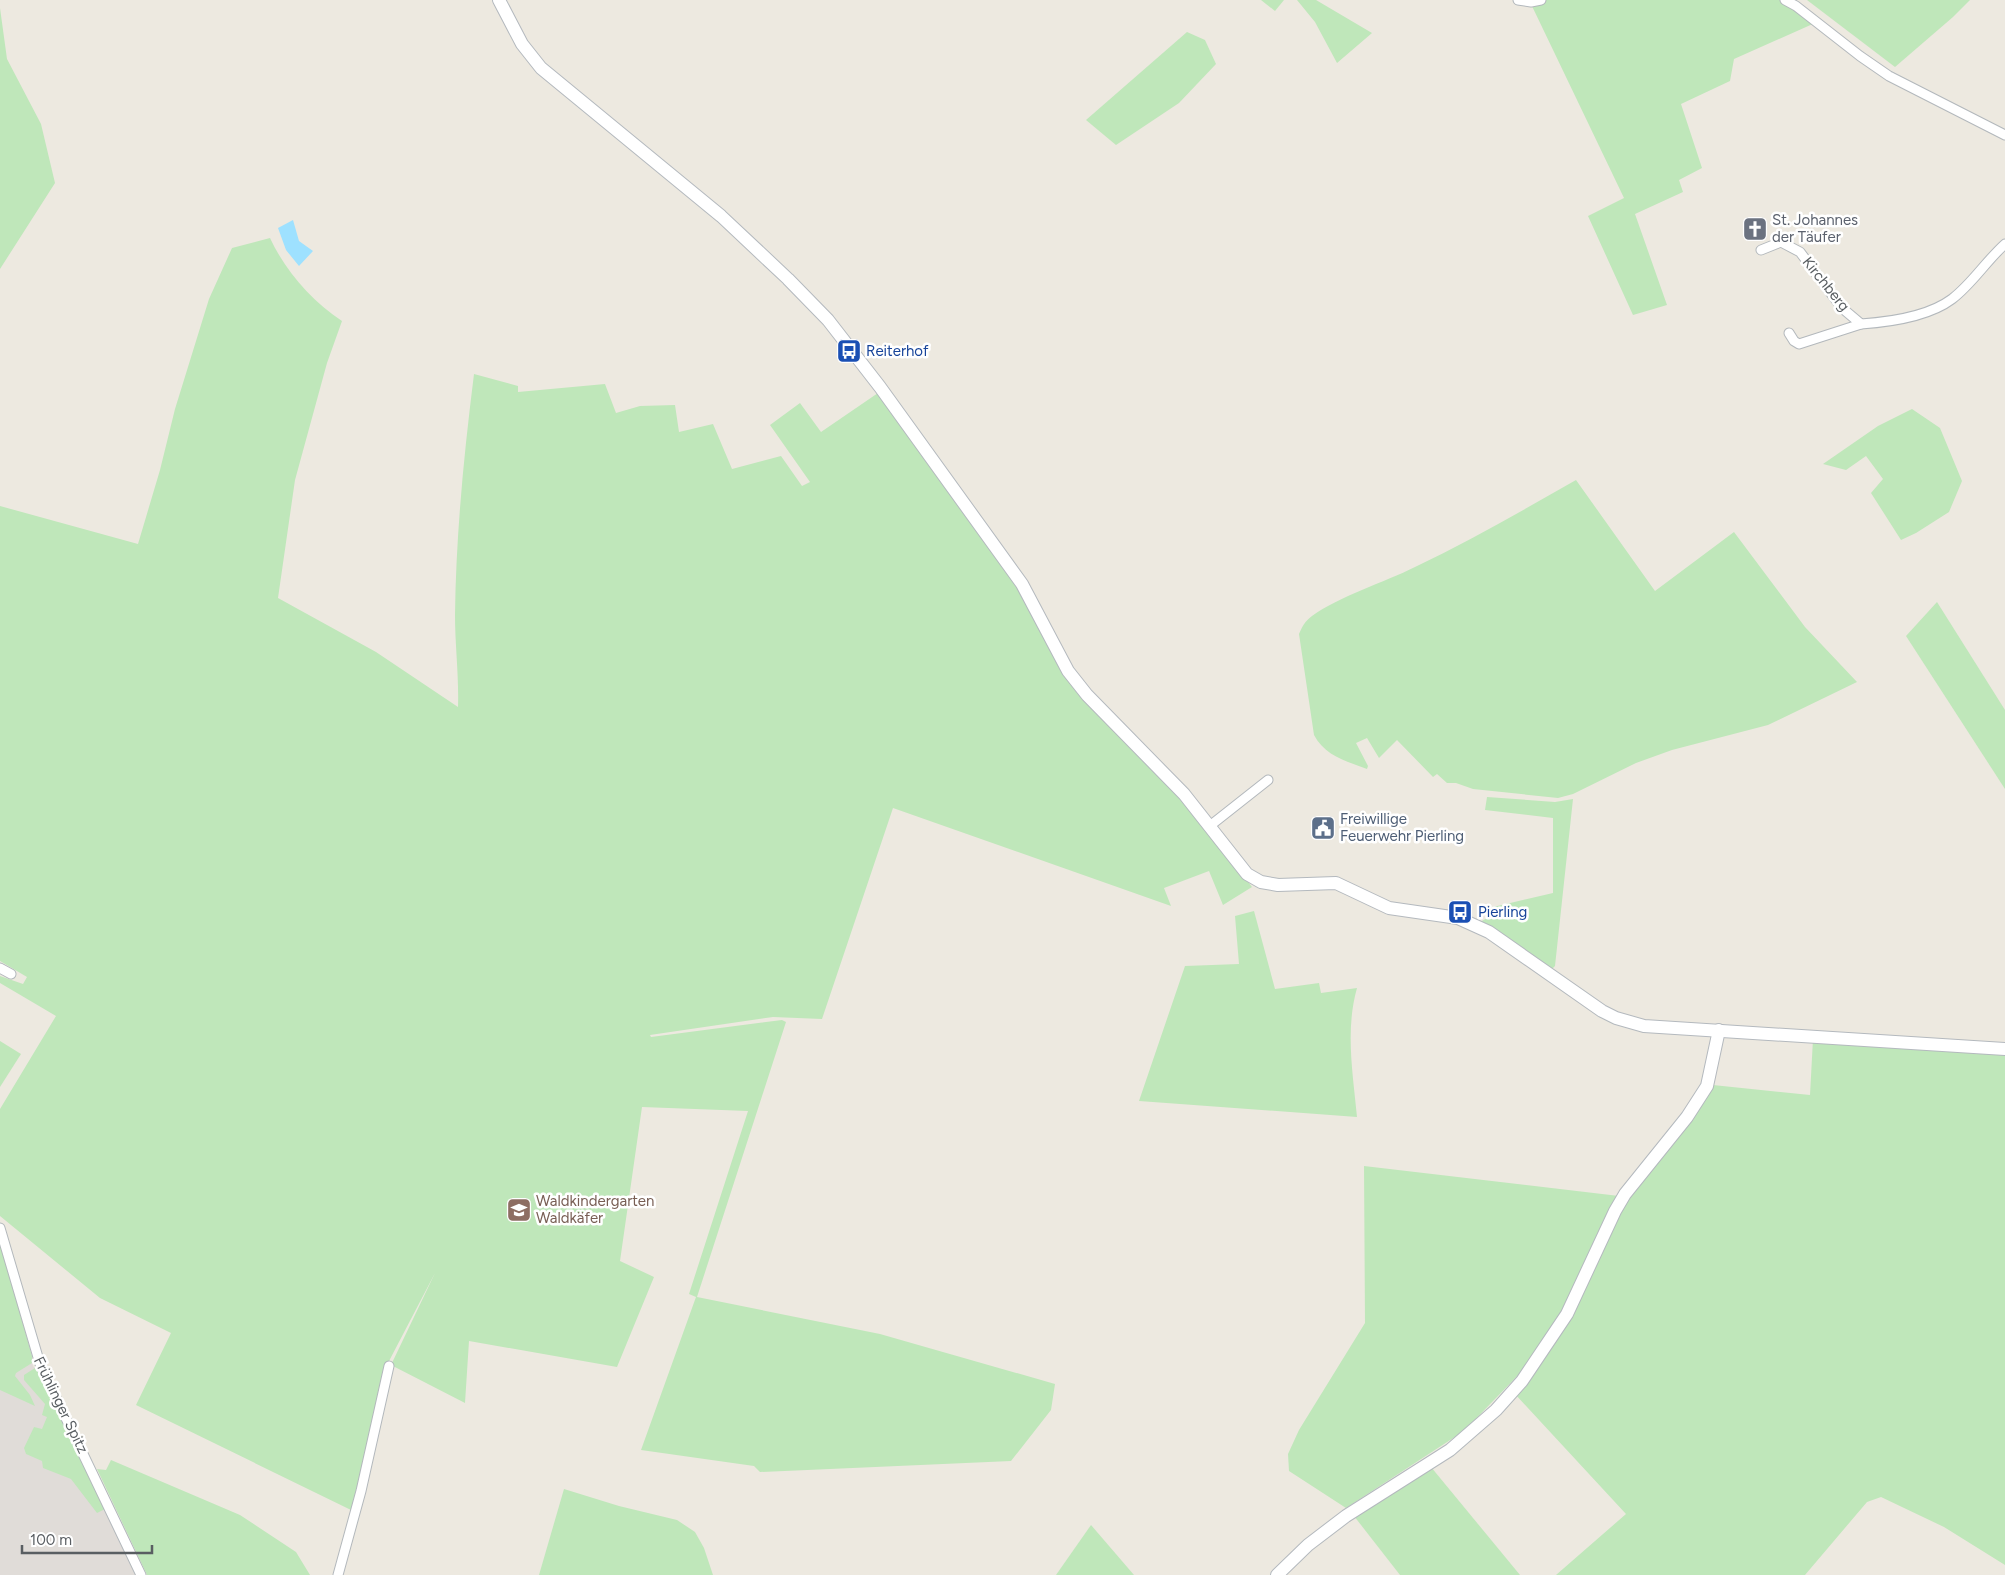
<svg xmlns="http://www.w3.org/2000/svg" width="2005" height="1575" viewBox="0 0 2005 1575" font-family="Figtree,sans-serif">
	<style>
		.industrial { fill: #e0dcd8 }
		.green { fill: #bfe7ba }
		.water { fill: #9ee1ff }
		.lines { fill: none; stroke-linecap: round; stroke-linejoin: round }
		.street-casing { stroke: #b3b8bc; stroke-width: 11 }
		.secondary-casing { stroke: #b4b9be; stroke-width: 14 }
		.street { stroke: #fff; stroke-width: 9 }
		.secondary { stroke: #fff; stroke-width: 12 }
		.labels { text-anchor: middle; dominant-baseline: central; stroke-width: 5; stroke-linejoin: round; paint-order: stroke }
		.worship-label { font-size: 15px; fill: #5b616d; stroke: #fff; text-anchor: start }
		.street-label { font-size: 15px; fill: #595e62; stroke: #fff }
		.transit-label { font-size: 15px; fill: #164399; stroke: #fff; text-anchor: start }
		.service-label { font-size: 15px; fill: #4e5e75; stroke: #fff; text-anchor: start }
		.education-label { font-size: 15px; fill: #785e54; stroke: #fff; text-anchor: start }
	</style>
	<rect width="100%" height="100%" fill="#ede9e0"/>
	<!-- industrial -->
	<path class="industrial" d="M0 1241 33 1366 41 1374 136 1575H0Z"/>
	<!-- green -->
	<g class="green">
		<path d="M1261 0H1284L1275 11Z"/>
		<path d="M1297 0H1316L1372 33 1337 63 1315 22Z"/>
		<path d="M1546 0H1781L1815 23 1734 59 1730 81 1681 104 1702 168 1679 180 1683 192 1635 214 1667 305 1633 315 1588 216 1624 198 1531 4Z"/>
		<path d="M1807 0H1970L1953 17 1895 67Z"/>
		<path d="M0 8 7 59 41 124 55 183 0 269Z"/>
		<path d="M1187 32 1205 40 1216 64 1179 103 1116 145 1086 120Z"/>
		<path d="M270 238C286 272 311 300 342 321L327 363 295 480 278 598 376 652 458 707C459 676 455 645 455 615 456 534 464 454 474 374L518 386V392L605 384 616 413 640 406 675 405 679 432 713 424 732 469 781 456 802 486 810 482 770 425 800 403 821 432 878 393 1019 587 1066 675 1182 797 1252 887 1223 905 1209 871 1164 888 1171 906 893 808 822 1019 773 1017 650 1035 651 1037 782 1020 786 1022 697 1297 880 1334 1055 1384 1051 1410 1011 1461 760 1472 754 1466 641 1450 696 1297 689 1294 748 1111 642 1107 620 1261 654 1277 617 1367 469 1341 465 1403 391 1365 435 1273 388 1363 351 1510 136 1405 171 1333 100 1298 0 1216V1109L56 1016 0 983V976L23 984 27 977 0 961V506L138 544 160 470 175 409 209 299 232 248Z"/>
		<path d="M1912 409 1940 428 1962 481 1949 512 1916 533 1901 540 1871 493 1883 479 1866 456 1846 470 1823 464 1878 426Z"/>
		<path d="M1576 480 1655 591 1734 532 1805 627 1857 682 1768 725 1672 750 1636 763 1573 794 1558 798 1473 789 1456 783H1447L1437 774 1433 777 1397 740 1379 758 1367 738 1356 743 1368 766 1367 769C1346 761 1325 756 1314 735L1299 634C1302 627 1305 621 1312 616 1338 597 1385 582 1415 567 1470 541 1523 510 1576 480Z"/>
		<path d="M1937 602 2005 710V789L1906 636Z"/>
		<path d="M1487 797 1555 802 1573 799 1555 966 1551 970 1480 922 1489 917V908L1553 893V818L1485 810Z"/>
		<path d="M1254 911 1275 989 1319 983 1321 993 1357 988C1345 1030 1353 1074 1357 1117L1139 1101 1185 966 1239 964 1235 916Z"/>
		<path d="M1813 1039 2005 1052V1565L1944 1527 1881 1497 1867 1502 1805 1575H1556L1626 1514 1515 1394 1619 1211 1713 1085 1810 1095Z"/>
		<path d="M0 1041 21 1054 0 1087Z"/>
		<path d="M1364 1166 1619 1196 1554 1330 1527 1366 1464 1431 1346 1508 1289 1471 1288 1454 1299 1430 1365 1323Z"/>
		<path d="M0 1241 32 1356V1363L16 1373 15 1376 30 1395 35 1406 0 1390Z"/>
		<path d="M35 1368 41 1374 105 1509 97 1513 71 1479 43 1468 42 1461 26 1454 24 1448 34 1427 42 1429 47 1417 42 1415 45 1404 24 1380V1375Z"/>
		<path d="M111 1460 240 1515 296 1552 310 1575H147L97 1469 106 1470Z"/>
		<path d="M1431 1467 1520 1575H1400L1354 1516Z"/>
		<path d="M564 1489 619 1506 677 1520 695 1532 704 1548 713 1575H539Z"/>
		<path d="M1091 1525 1134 1575H1056Z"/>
	</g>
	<!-- water -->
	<path class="water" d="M293 220 299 241 313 251 299 266 286 250 278 228Z"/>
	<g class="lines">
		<defs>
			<g id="street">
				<path d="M1518 0 1531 2 1541 0"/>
				<path d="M1785 0 1796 6 1860 56 1889 76 2005 135"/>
				<path d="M1761 250 1781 242 1800 252 1842 308 1861 324C1890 322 1928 317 1952 299 1972 284 1986 261 2005 244"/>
				<path d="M1789 333 1794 341 1799 344 1861 324"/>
				<path d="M1211 825 1268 780"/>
				<path d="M0 968 11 974"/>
				<path d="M0 1228 40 1364 141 1575"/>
				<path d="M338 1575 361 1491 389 1366"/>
			</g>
			<g id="secondary">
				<path d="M499 0 522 44 541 68 721 216 788 279 828 320 880 387 1022 584 1068 671 1087 695 1184 794 1247 874 1261 882 1278 885 1336 883 1389 908 1458 918 1489 932 1602 1011 1616 1018 1644 1026 2005 1049"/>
				<path d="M1277 1575 1308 1545 1346 1516 1450 1450 1496 1410 1522 1381 1567 1314 1615 1211 1625 1194 1687 1117 1707 1086 1719 1030"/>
			</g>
		</defs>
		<!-- street casing -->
		<use href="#street" class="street-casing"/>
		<!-- secondary casing -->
		<use href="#secondary" class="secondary-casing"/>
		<!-- street -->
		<use href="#street" class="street"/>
		<!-- secondary -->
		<use href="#secondary" class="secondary"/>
	</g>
	<!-- icons -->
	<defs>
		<symbol id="church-square" viewBox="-11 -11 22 22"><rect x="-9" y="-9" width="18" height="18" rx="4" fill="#6b7280" stroke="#fff"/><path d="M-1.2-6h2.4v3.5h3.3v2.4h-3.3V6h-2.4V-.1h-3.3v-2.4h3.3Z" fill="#fff"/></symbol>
		<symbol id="bus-square" viewBox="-11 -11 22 22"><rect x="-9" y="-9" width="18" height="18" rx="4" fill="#1a4fb4" stroke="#fff"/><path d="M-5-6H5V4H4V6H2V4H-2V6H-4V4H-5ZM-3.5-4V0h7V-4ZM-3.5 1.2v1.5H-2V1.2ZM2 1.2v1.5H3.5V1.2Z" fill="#fff"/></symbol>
		<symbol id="civic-square" viewBox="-11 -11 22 22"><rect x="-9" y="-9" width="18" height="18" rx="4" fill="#5c6f8a" stroke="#fff"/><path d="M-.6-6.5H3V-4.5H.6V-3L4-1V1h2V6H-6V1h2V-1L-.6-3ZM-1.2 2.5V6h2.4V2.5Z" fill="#fff"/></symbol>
		<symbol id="school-square" viewBox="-11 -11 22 22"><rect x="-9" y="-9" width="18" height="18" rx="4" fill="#8d6e63" stroke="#fff"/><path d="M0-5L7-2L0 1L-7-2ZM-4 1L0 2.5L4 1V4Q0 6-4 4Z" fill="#fff"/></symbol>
	</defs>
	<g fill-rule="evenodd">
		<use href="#church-square" x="1741" y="215" width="28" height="28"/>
		<use href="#bus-square" x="835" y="337" width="28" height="28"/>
		<use href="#civic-square" x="1309" y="814" width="28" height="28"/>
		<use href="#bus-square" x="1446" y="898" width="28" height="28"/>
		<use href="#school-square" x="505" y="1196" width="28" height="28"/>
	</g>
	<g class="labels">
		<!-- worship labels -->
		<g class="worship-label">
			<text x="1772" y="220">St. Johannes<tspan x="1772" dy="17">der Täufer</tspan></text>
		</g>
		<!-- street labels -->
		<g class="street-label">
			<text transform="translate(1826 284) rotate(51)">Kirchberg</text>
			<text transform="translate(61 1405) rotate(64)">Frühlinger Spitz</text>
		</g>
		<!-- transit labels -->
		<g class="transit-label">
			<text x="866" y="351">Reiterhof</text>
			<text x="1478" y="912">Pierling</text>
		</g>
		<!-- service labels -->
		<g class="service-label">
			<text x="1340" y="819">Freiwillige<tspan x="1340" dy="17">Feuerwehr Pierling</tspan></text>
		</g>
		<!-- education labels -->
		<g class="education-label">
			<text x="536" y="1201">Waldkindergarten<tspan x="536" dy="17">Waldkäfer</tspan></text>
		</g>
	</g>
	<!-- scale -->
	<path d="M22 1545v8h130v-8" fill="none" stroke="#595e62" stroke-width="2.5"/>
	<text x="30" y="1545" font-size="15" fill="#595e62" stroke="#ffffff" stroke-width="4" paint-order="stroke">100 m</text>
</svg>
